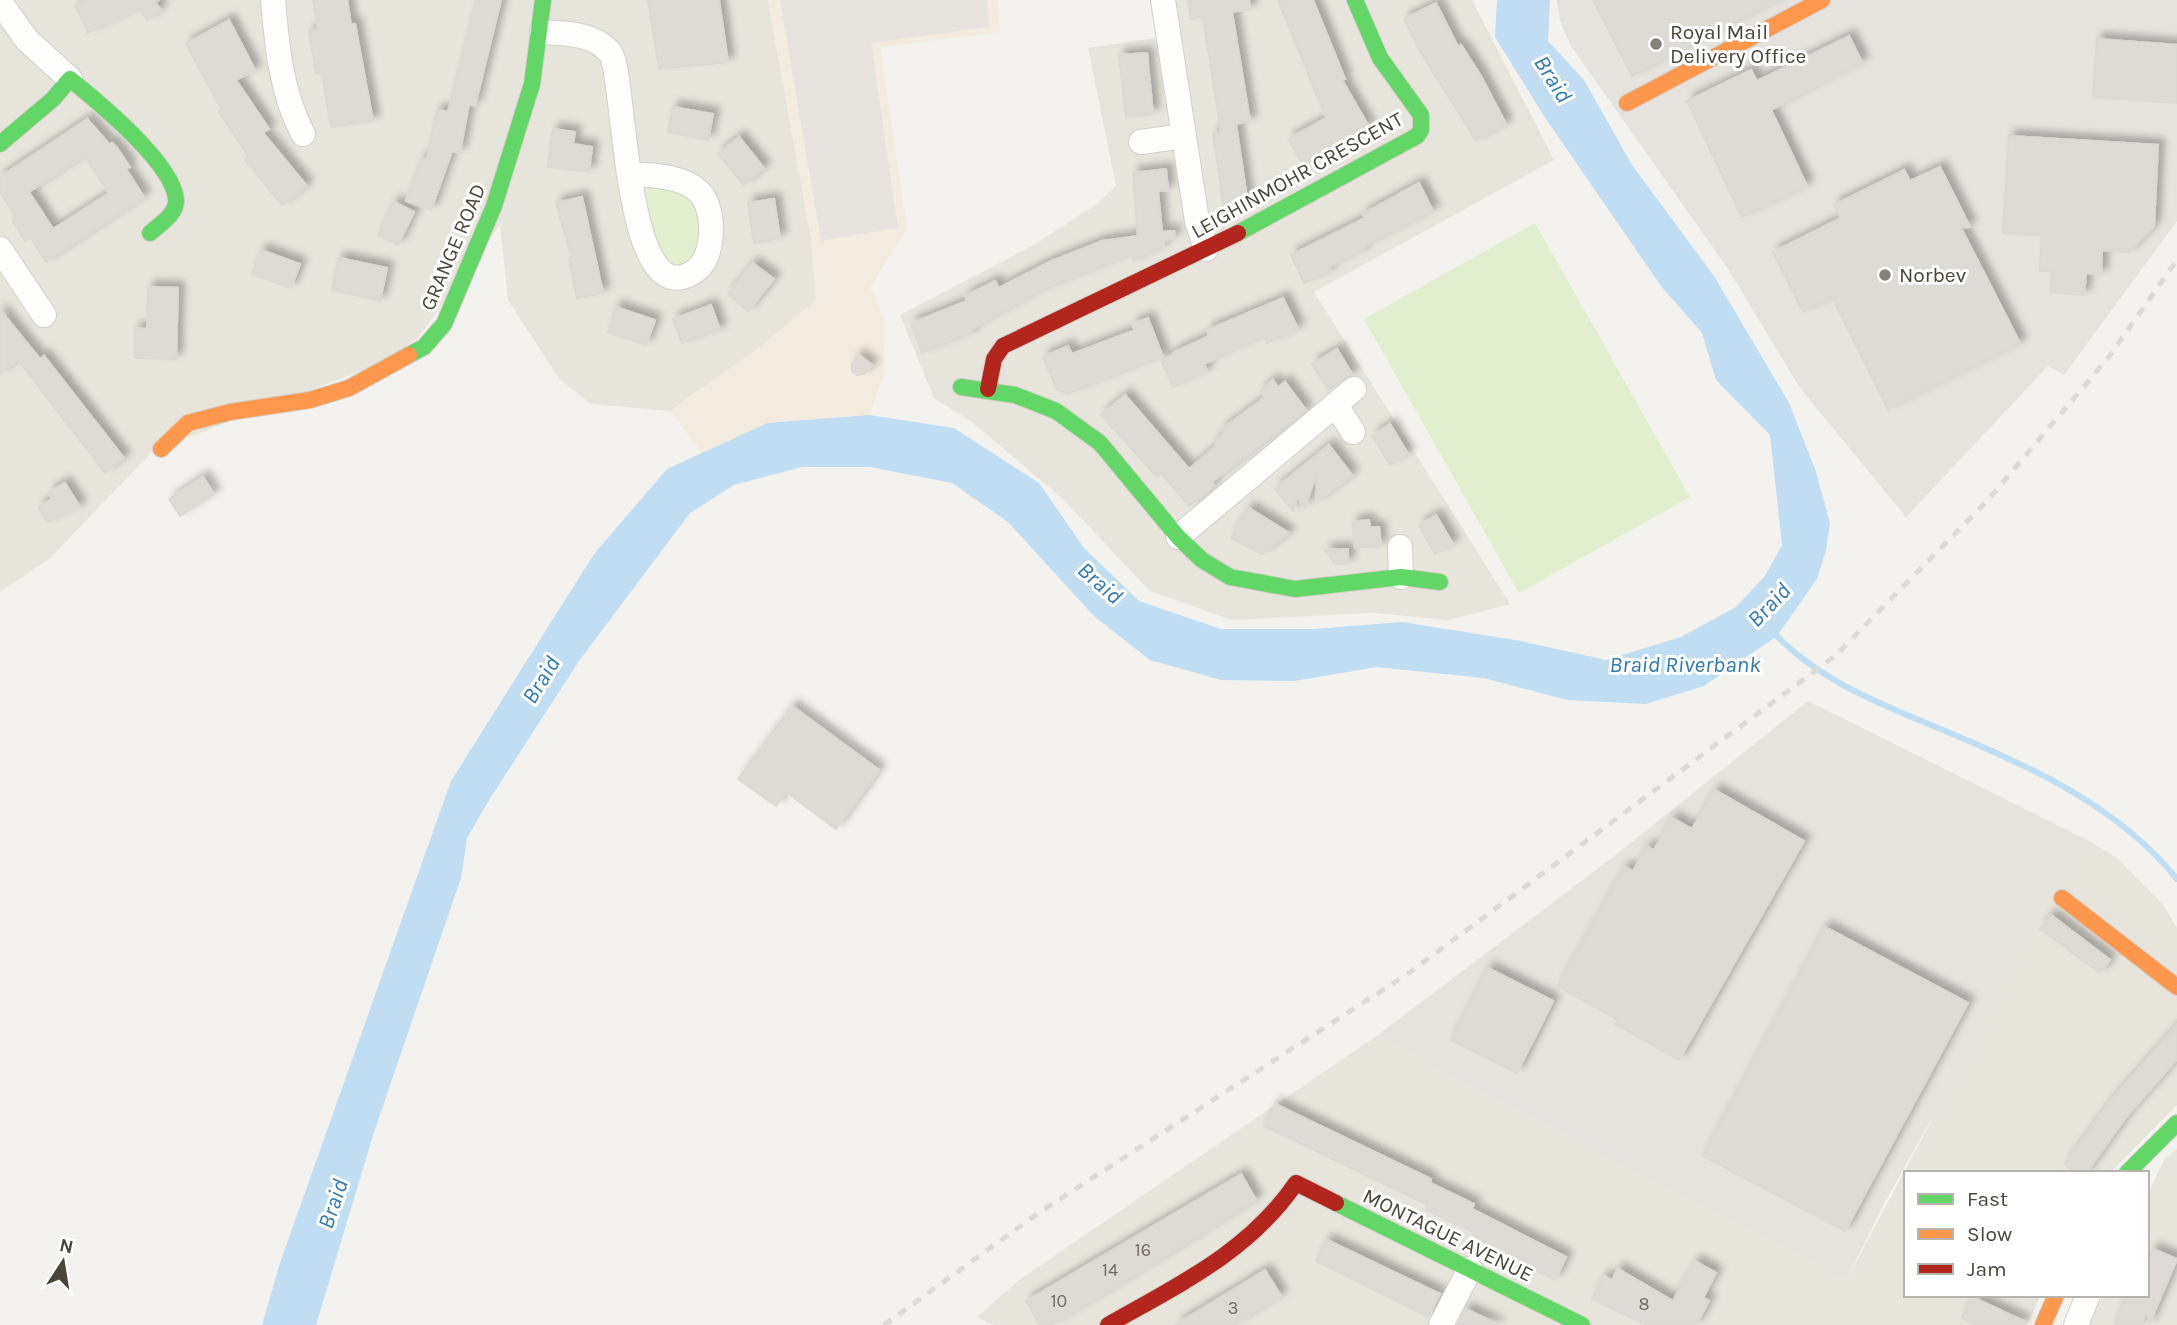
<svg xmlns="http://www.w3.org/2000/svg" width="2177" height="1325" viewBox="0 0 2177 1325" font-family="Karla,sans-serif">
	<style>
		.residential { fill: #e7e4dc }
		.commercial { fill: #f3ebdf }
		.industrial { fill: #e6e2de }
		.green { fill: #e1eecf }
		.parking { fill: #e6e3df }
		.water { fill: #c0ddf1 }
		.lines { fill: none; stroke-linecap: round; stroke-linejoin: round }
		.stream { stroke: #c0ddf1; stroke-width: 6 }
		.building { fill: #dedbd6; stroke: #dcd9d4; stroke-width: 2; fill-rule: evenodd; filter: url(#shadow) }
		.street-casing { stroke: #d2d0cb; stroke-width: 26 }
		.fast-casing { stroke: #d3cfc5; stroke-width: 18 }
		.slow-casing { stroke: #d3cfc5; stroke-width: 18 }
		.jam-casing { stroke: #d3cfc5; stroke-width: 18 }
		.street { stroke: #fdfdfc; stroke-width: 24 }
		.fast { stroke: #63d668; stroke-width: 16 }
		.slow { stroke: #ff974d; stroke-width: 16 }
		.jam { stroke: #b3261e; stroke-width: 16 }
		.rail { stroke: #dbdbda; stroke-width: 5; stroke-dasharray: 9 9; stroke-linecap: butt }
		.poi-dot { fill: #868178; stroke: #fff; stroke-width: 2.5 }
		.labels { text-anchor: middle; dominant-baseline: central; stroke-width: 6; stroke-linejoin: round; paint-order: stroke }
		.number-label { font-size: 18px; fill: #706a61 }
		.poi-label { font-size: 21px; fill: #4b4439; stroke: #fff; text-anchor: start }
		.street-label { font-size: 21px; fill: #4b4439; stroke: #fff }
		.water-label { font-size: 23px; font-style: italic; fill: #2e7ab2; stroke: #fff }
	</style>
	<defs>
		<filter id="shadow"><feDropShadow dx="6" dy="-6" stdDeviation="3.5" flood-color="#0004"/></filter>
	</defs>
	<rect width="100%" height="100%" fill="#f4f2ee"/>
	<!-- residential -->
	<g class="residential">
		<path d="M0 0H768L812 244 816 301 759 348 670 411 591 404 560 380 508 300 500 225 418 338 379 364 153 451 49 559 0 592Z"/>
		<path d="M1169 0H1472L1554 160 1314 292 1510 604 1449 620 1373 613 1232 620 1150 591 1062 498 973 423 934 398 900 315 1034 245 1095 205 1116 186 1088 48 1175 35Z"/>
		<path d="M2089 841 2117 858 2163 904 2177 928V1105L2110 1173H1906V1295H2041L2027 1325H993L977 1317 1019 1280 1378 1035 1438 1070 1846 1281 2020 954 2011 948Z"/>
		<path d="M2177 1149V1325H2089L2103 1295H2147V1196L2164 1160Z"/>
	</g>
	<!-- commercial -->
	<path class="commercial" d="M768 0H998L1000 32 880 47 907 229 870 287 884 318V374L869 415 767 423 702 453 670 411 759 348 816 300 812 244Z"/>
	<!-- industrial -->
	<g class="industrial">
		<path d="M1557 0H2177V221L2064 375 2048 366 1906 517 1800 388 1728 269 1571 46 1560 21Z"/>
		<path d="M1808 701 2089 841 2012 948 2020 954 1984 1026 1885 1202 1846 1281 1438 1070 1378 1035 1617 854Z"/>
	</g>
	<!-- green -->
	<g class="green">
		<path d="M651 184 691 197 701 215 697 255 678 267 657 251 643 192Z"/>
		<path d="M1535 223 1690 497 1519 593 1364 319Z"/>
	</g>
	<!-- parking -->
	<path class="parking" d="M780 0H987L989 27 871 43 898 228 821 241Z"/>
	<!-- water -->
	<path class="water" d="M1497 0H1550L1548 41 1584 80 1632 165 1714 276 1789 403 1815 469 1830 523 1826 550 1817 579 1777 636 1704 686 1646 704 1567 700 1484 678 1376 667 1295 681 1221 680 1150 660 1094 616 1008 522 952 483 870 467H802L734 485 690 513 579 661 491 797 467 838 461 878 374 1132 316 1325H262L280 1263 451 781 594 554 667 469 767 423 869 415 954 428 1039 483 1084 548 1139 601 1221 629H1314L1402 622 1521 641 1606 660 1681 637 1736 607 1765 576 1782 545 1770 435 1716 380 1702 333 1661 286 1546 119 1495 37Z"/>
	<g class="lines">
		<!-- stream -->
		<path class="stream" d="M1771 630C1817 681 1884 705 1945 731 2030 766 2118 806 2177 879"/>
	</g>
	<!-- building -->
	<g class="building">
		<path d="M85 0H159L155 2 161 10 147 20 140 9 88 33 75 5Z"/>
		<path d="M313 0H347L351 25 355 24 373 121 331 127 322 73H316L309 31 318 30Z"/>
		<path d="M476 0H501L475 106 469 104 460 153 452 151 431 210 406 201 422 158 427 160 437 110 448 112Z"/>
		<path d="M648 0H719L728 62 659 69Z"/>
		<path d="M1188 0H1249L1250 9 1232 12 1250 121 1236 124 1248 205 1224 208 1213 133 1221 132 1203 17 1191 19Z"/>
		<path d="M1278 0H1313L1345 79 1342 80 1369 127 1303 165 1288 139 1326 118Z"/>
		<path d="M1593 0H1779L1632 76Z"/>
		<path d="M1436 3 1458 47 1461 45 1481 76 1506 124 1476 141 1421 53 1404 19Z"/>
		<path d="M229 20 255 70 236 80 269 129 263 133 307 186 282 205 245 160 249 157 219 112 222 110 186 44Z"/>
		<path d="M1849 36 1862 62 1771 110 1807 186 1742 217 1687 101 1751 70 1757 81Z"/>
		<path d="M2097 39 2177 45V103L2093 97Z"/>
		<path d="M1147 53 1153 114 1126 117 1119 55Z"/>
		<path d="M673 107 713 114 708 140 668 132Z"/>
		<path d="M87 119 110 145 112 143 117 148 130 167 126 169 144 197 46 262 30 237 25 241 12 220 16 217 0 192V177ZM84 156 109 193 53 229 29 192Z"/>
		<path d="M553 129 575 132 573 144 592 147 589 172 548 167Z"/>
		<path d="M2009 136 2158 145 2154 226 2129 252 2102 250 2101 275 2086 273 2084 295 2051 292 2052 271H2040L2042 235 2003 233Z"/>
		<path d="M739 137 764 168 744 185 718 154Z"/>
		<path d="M1940 167 1970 227 1961 228 2020 343 1888 409 1832 297 1803 312 1773 252 1841 218 1834 205 1904 170 1910 181Z"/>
		<path d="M1166 169 1168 190 1158 191 1162 232 1174 231 1175 237 1163 242 1164 246 1134 261 1131 255 1038 292 971 330 972 333 922 353 911 323 967 301 965 296 995 281 999 288 1049 262 1102 241 1138 236 1133 173Z"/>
		<path d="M1419 183 1433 211 1363 247 1364 250 1329 267 1330 271 1304 283 1291 255 1365 218 1363 214Z"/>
		<path d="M582 197 603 293 577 298 569 259 572 258 556 203Z"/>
		<path d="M774 199 780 238 754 243 748 203Z"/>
		<path d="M394 202 414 212 398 245 378 235Z"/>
		<path d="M261 250 300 264 291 288 252 274Z"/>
		<path d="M339 258 387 268 380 301 332 290Z"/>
		<path d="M753 263 774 279 748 311 728 294Z"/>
		<path d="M148 287 178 288 176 359 135 358V328L147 329Z"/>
		<path d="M1283 298 1298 329 1267 343 1264 336 1204 364 1207 371 1173 387 1162 363 1176 351 1209 336 1207 330Z"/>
		<path d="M711 305 720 330 682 343 673 319Z"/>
		<path d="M616 307 655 320 646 345 608 332Z"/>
		<path d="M0 310 40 359 44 356 124 458 105 473 18 360 0 374Z"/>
		<path d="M1148 318 1163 357 1067 394 1057 390 1043 357 1068 346 1072 354 1135 330 1132 324Z"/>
		<path d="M1337 349 1352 374 1328 390 1312 364Z"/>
		<path d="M859 355 872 365 864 374 857 375 852 371V364Z"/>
		<path d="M1273 380 1278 387 1285 382 1306 410 1212 482 1214 485 1189 506 1161 473 1157 477 1101 415 1125 395 1189 469 1217 445 1214 441 1224 434 1221 430 1265 397 1260 391Z"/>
		<path d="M1390 424 1408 454 1390 465 1372 436Z"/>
		<path d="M1329 445 1352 475 1317 502 1316 475 1305 508 1297 497 1293 511 1275 489Z"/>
		<path d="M203 477 214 494 180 516 169 499Z"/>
		<path d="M65 483 80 507 47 522 38 507 52 499 49 492Z"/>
		<path d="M1249 508 1289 533 1262 554 1231 538Z"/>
		<path d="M1436 515 1453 544 1435 554 1419 525Z"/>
		<path d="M1369 520 1370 528 1379 527 1381 546 1355 548 1352 522Z"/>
		<path d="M1348 549V563L1335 564 1324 550Z"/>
		<path d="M792 706 879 770 836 829 786 792 776 806 738 779Z"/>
		<path d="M1715 790 1804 841 1679 1060 1615 1024 1618 1020 1558 986 1625 867 1633 871 1647 846 1654 850 1672 818 1692 829Z"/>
		<path d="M2051 915 2110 960 2100 973 2040 929Z"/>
		<path d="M1825 927 1968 1003 1845 1231 1703 1156Z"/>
		<path d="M1488 968 1553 1001 1517 1073 1451 1040Z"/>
		<path d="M2177 1025V1059L2127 1116 2086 1173H2076L2065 1164 2111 1100Z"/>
		<path d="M1275 1104 1431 1179 1430 1183 1474 1204 1472 1209 1566 1257 1555 1280 1472 1237 1474 1232 1426 1210 1428 1205 1264 1126Z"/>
		<path d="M1241 1174 1256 1200 1108 1292 1050 1325H1040L1026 1301Z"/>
		<path d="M1327 1240 1440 1294 1428 1317 1316 1261Z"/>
		<path d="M2153 1249 2177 1259 2149 1325 2147 1310 2141 1325H2114L2126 1295H2147V1264Z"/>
		<path d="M1695 1261 1716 1273 1703 1298 1709 1301 1696 1325H1647L1592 1299 1604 1276 1612 1280 1618 1269 1673 1301Z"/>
		<path d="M1265 1270 1281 1296 1234 1325H1175Z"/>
		<path d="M1972 1297 2024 1321 2023 1325H1977L1962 1318Z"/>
		<path d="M1466 1309 1499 1325H1458Z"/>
	</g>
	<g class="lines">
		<defs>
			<g id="street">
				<path d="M273 0C277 47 281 92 303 134"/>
				<path d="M1163 0 1197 221 1206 249"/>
				<path d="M0 2 27 40 70 79"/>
				<path d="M542 32C564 33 596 33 611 54 626 78 623 321 695 271 715 258 716 210 700 193 685 176 649 174 629 175"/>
				<path d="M1141 142 1184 136"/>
				<path d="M0 249 44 315"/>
				<path d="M1336 405 1353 432"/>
				<path d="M1178 537 1354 389"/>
				<path d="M1400 547 1401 577"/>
				<path d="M1441 1325 1470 1269"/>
				<path d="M2076 1325 2088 1295"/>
			</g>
			<g id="fast">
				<path d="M0 144 53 99 70 79C97 101 174 164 176 200 177 214 159 225 150 233"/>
				<path d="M1238 233 1417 136 1421 130V115L1380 58 1355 0"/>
				<path d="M409 355 424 347 444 324 494 206 532 84 543 0"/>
				<path d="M961 387 1015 395 1056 411 1100 443 1178 537 1202 560 1230 577 1295 589 1401 577 1440 582"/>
				<path d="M2127 1173 2177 1123"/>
				<path d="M1336 1203 1582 1325"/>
			</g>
			<g id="slow">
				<path d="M1627 103 1822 0"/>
				<path d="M161 449 188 423 230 412 310 400 349 388 409 355"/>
				<path d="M2062 898 2177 987"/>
				<path d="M2043 1325 2056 1295"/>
			</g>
			<g id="jam">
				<path d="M988 389 994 359 1003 346 1238 233"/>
				<path d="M1108 1325C1178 1285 1249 1252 1296 1183L1336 1203"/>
			</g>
		</defs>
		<!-- street casing -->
		<use href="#street" class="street-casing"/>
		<!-- fast casing -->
		<use href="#fast" class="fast-casing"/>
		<!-- slow casing -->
		<use href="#slow" class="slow-casing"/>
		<!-- jam casing -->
		<use href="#jam" class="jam-casing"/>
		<!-- street -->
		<use href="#street" class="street"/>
		<!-- fast -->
		<use href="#fast" class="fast"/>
		<!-- slow -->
		<use href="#slow" class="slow"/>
		<!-- jam -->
		<use href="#jam" class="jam"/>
		<!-- rail -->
		<path class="rail" d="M884 1325 1040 1212 1409 973 1835 656 1987 501 2108 358 2177 260"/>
	</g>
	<!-- markers -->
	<g class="poi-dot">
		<circle cx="1656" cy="44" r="7"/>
		<circle cx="1885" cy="275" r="7"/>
	</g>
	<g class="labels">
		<!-- number labels -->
		<g class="number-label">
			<text x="1143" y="1250">16</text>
			<text x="1110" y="1270">14</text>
			<text x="1059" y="1301">10</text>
			<text x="1644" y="1304">8</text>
			<text x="1233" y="1308">3</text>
		</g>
		<!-- poi labels -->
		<g class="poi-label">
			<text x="1670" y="32">Royal Mail<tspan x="1670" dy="24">Delivery Office</tspan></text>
			<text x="1899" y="275">Norbev</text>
		</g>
		<!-- street labels -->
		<g class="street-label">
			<text transform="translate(1297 175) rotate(-29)">LEIGHINMOHR CRESCENT</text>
			<text transform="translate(453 247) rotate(-67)">GRANGE ROAD</text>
			<text transform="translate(1448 1235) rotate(26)">MONTAGUE AVENUE</text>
		</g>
		<!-- water labels -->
		<g class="water-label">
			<text transform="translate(1553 79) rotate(58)">Braid</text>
			<text transform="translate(1100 583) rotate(41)">Braid</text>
			<text transform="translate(1769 605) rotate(-46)">Braid</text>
			<text x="1685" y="664">Braid Riverbank</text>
			<text transform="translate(541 680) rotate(-58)">Braid</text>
			<text transform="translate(333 1204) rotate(-71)">Braid</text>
		</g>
	</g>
	<!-- legend -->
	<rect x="1904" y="1171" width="245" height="126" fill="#ffffff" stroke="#b7b4b0" stroke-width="2"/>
	<rect x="1918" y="1194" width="35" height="10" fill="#63d668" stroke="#b7b4b0" stroke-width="2"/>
	<text x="1967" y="1206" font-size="21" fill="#4b4439">Fast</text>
	<rect x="1918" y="1229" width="35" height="10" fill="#ff974d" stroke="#b7b4b0" stroke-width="2"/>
	<text x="1967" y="1241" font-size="21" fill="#4b4439">Slow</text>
	<rect x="1918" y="1264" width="35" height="10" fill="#b3261e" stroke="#b7b4b0" stroke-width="2"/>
	<text x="1967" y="1276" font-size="21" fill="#4b4439">Jam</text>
	<!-- north arrow -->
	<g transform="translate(63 1262) rotate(12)" stroke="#ffffff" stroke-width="5" paint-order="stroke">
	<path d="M0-5L12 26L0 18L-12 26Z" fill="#4b4439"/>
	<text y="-10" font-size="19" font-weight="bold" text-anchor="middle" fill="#4b4439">N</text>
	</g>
</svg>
